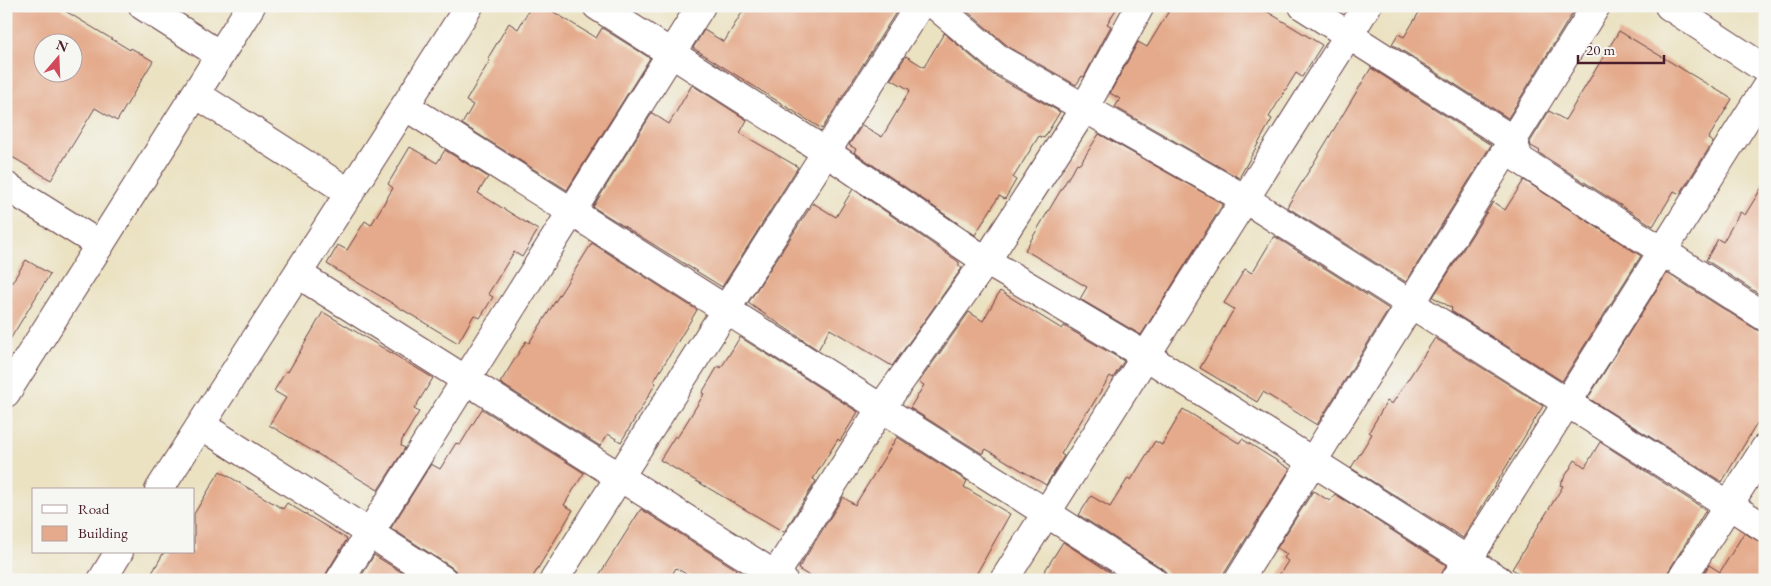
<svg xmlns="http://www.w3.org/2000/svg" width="1771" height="586" viewBox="0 0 1771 586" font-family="'EB Garamond',serif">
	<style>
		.building { fill: #e4aa8b; fill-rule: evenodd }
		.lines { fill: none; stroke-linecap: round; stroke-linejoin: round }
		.minor-casing { stroke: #623c42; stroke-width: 30 }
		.minor { stroke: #fff; stroke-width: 28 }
	</style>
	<rect width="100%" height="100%" fill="#f6f6f2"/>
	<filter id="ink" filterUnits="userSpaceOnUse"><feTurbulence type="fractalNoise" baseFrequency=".02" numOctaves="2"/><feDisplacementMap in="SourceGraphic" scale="10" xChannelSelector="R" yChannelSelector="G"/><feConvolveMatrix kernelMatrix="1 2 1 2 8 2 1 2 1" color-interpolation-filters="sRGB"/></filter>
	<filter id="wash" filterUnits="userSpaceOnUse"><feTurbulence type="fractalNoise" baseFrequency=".0096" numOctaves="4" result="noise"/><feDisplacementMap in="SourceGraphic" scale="20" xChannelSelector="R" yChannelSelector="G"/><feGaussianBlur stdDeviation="1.12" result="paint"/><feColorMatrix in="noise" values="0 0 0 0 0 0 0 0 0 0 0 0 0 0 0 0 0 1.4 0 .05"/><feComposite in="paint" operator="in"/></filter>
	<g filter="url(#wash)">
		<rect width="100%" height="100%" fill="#ebe2c2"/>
		<g id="blocks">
			<!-- building -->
			<g class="building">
				<path d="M6 6H57L130 50 131 48 153 61 117 121 95 108 51 180 14 158H6ZM42 42H72V72H42Z"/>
				<path d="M531 6H544L596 38 602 28 650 58 567 190 462 124 473 105 466 101 490 60 488 58 509 23 518 29Z"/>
				<path d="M746 6H900L822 129 693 48 704 30 724 42Z"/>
				<path d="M961 6H1118L1107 24 1111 26 1084 77 1082 76 1076 85 1009 47Z"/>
				<path d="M1172 6H1258L1322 45 1302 77 1296 73 1269 117 1272 119 1239 178 1115 107 1120 99 1110 93 1138 42 1147 47Z"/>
				<path d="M1423 6H1577L1508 118 1392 44 1398 34 1404 37Z"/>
				<path d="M1619 31 1732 99 1708 139 1713 142 1680 194 1674 191 1653 226 1539 153 1540 151 1531 146 1530 142 1549 111 1565 120Z"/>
				<path d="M944 33 992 74 1060 112 1044 138 1039 136 1013 178 1016 180 1005 199 999 196 975 235 854 152 856 149 849 145 862 125 882 137 910 90 891 79 906 56 924 67Z"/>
				<path d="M1371 68 1491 145 1406 282 1287 207Z"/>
				<path d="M692 85 747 120 740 133 798 167 722 287 593 207 652 113 669 124Z"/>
				<path d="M1099 134 1223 204 1141 335 1080 299 1087 287 1025 250 1077 163 1080 164Z"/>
				<path d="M410 147 437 163 445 150 488 177 478 193 538 230 522 257 514 252 488 294 493 297 480 318 474 315 458 343 327 264 338 245 347 250 365 221 371 225 393 188 388 184Z"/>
				<path d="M1524 180 1641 256 1562 381 1451 311 1452 308 1433 297 1493 202 1505 210Z"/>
				<path d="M1765 182V298L1706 260 1718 239 1723 242 1740 212 1745 215Z"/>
				<path d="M853 189 959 262V266L962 268 892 366 830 329 818 350 748 303 813 203 836 217Z"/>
				<path d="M1274 236 1389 309 1317 425 1263 392 1257 402 1200 368 1234 309 1224 303 1245 269 1252 273Z"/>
				<path d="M592 243 697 310 654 381 656 383 621 442 608 434 600 446 500 383 526 341 529 343Z"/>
				<path d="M26 260 50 274 6 346V292Z"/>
				<path d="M1667 273 1757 330 1765 333V410L1722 482 1588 398Z"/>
				<path d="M1000 291 1062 329 1064 326 1124 361 1113 378 1110 376 1088 412 1087 411 1061 454 1064 456 1046 485 986 449 983 454 910 408 924 385 919 382 969 312 983 321Z"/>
				<path d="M323 312 433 378 414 409 419 412 402 440 401 446 405 448 378 490 269 425 286 398 274 391 286 371 288 372Z"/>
				<path d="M740 337 858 412 840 441 838 439 813 479 816 481 784 532 660 460 675 436 677 438 704 394 702 393 718 366 721 368Z"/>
				<path d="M1435 338 1543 406 1463 538 1351 468 1372 434 1369 432 1387 401 1392 404Z"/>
				<path d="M482 409 584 473 564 505 573 510 531 580H458L457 572 451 567 391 528 431 464 440 469 456 443 460 445Z"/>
				<path d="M1183 409 1239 443 1242 439 1290 469 1220 580H1167L1166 572 1160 567 1079 515 1091 496 1110 507 1128 478 1131 480 1155 441 1162 445Z"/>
				<path d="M897 437 967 481 964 487 1010 514 973 580H816L798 569 843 497 855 505Z"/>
				<path d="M1600 442 1706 510 1668 572 1665 580H1530L1512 569 1563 486 1560 485 1575 460 1585 467Z"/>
				<path d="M220 471 283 509 287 503 347 539 327 572 324 580H148L164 552H194V514Z"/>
				<path d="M1313 491 1330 501 1335 494 1446 565 1439 580H1276L1288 561 1284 558 1287 554 1277 548Z"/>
				<path d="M641 509 753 580H696L676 568 669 580H596Z"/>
				<path d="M1744 533 1765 544V580H1700L1709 565 1720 572Z"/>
				<path d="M1063 542 1122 580H1039Z"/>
				<path d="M374 555 414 580H359Z"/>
			</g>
		</g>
	</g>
	<g filter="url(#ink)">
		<use href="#blocks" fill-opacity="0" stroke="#623c42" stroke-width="1"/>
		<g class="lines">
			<defs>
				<g id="minor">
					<path d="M143 6 220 55"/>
					<path d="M597 6 826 152 986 261 1146 356 1499 580"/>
					<path d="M936 6 1000 60 1245 199 1765 528"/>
					<path d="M1303 6 1513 140 1519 159 1765 317"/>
					<path d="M1669 6 1765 69"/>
					<path d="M196 94 350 193"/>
					<path d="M405 106 1152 580"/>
					<path d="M6 186 100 245"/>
					<path d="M298 274 783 580"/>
					<path d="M6 393 251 6"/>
					<path d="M201 425 443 580"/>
					<path d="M159 490 469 6"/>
					<path d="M102 580 119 552"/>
					<path d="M340 580 701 6"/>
					<path d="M554 580 919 6"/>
					<path d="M772 580 881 408 986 261 1084 109 1140 6"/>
					<path d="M1004 580 1367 6"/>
					<path d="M1239 580 1596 6"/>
					<path d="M1455 580 1765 89"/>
					<path d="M1681 580 1765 448"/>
				</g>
			</defs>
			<!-- minor casing -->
			<use href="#minor" class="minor-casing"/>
			<!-- minor -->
			<use href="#minor" class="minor"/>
		</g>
	</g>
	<!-- margin -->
	<rect width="1771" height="586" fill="none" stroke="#f6f6f2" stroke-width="25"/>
	<!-- legend -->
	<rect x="32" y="488" width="162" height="65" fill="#f6f6f2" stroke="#b1a0a2"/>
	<rect x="42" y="505" width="25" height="8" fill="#ffffff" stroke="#b1a0a2"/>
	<text x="78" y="514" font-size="15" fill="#4a1f2b">Road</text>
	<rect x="42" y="526" width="25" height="15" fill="#e4aa8b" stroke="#b1a0a2"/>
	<text x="78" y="538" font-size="15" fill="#4a1f2b">Building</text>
	<!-- north arrow -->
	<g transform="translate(58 58) rotate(19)"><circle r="24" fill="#f6f6f2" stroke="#b1a0a2"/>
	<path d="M0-4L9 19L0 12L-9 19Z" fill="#d1495b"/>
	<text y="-8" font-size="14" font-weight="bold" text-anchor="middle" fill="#4a1f2b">N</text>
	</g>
	<!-- scale -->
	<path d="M1578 55v8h86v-8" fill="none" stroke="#4a1f2b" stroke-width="2.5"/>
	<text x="1586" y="55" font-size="15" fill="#4a1f2b" stroke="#f6f6f2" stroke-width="4" paint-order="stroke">20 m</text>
</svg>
